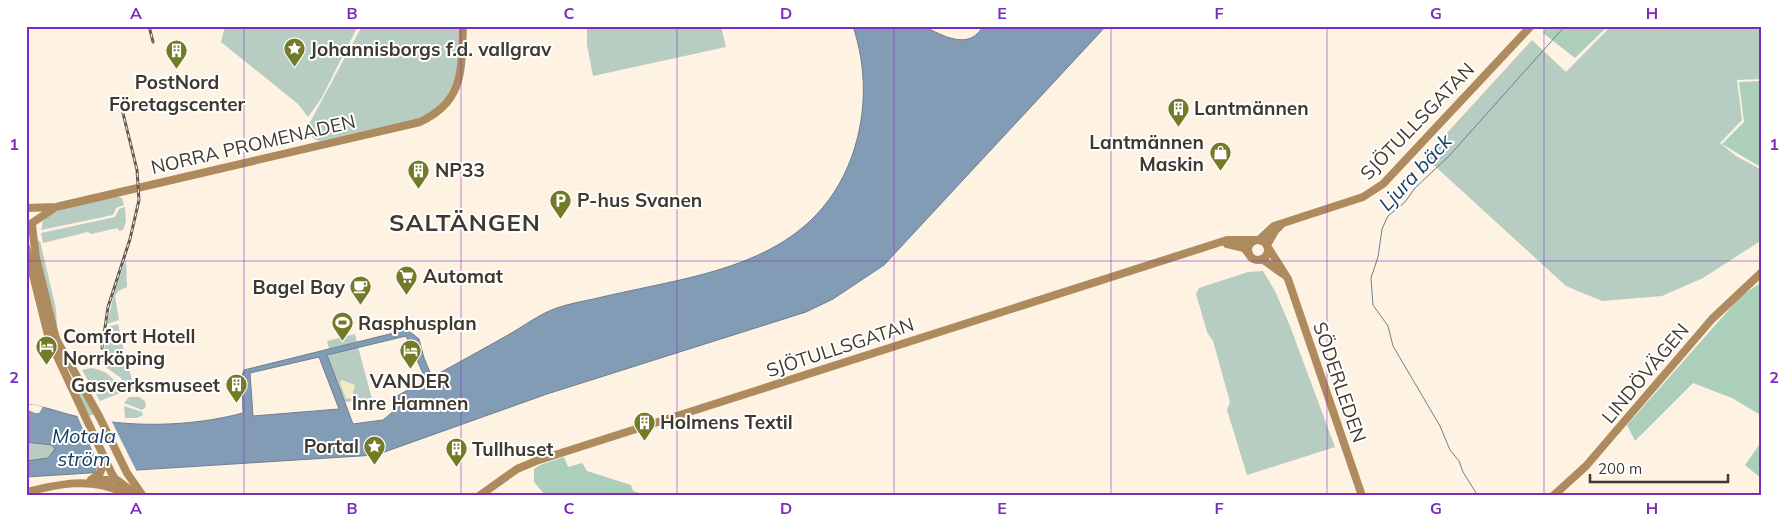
<svg xmlns="http://www.w3.org/2000/svg" width="1788" height="522" viewBox="0 0 1788 522" font-family="Mulish,sans-serif">
	<style>
		.green { fill: #b7cdc1 }
		.forest { fill: #abcfbb }
		.sand { fill: #f4eac5 }
		.water { fill: #829cb6; stroke: #6e7e8e; fill-rule: evenodd }
		.pier { fill: #fef2e3 }
		.lines { fill: none; stroke-linecap: round; stroke-linejoin: round }
		.stream { stroke: #6e7e8e; stroke-width: 1 }
		.secondary { stroke: #ae8b5e; stroke-width: 8 }
		.rail-casing { stroke: #635b50; stroke-width: 3 }
		.rail { stroke: #fff; stroke-width: 1; stroke-dasharray: 4; stroke-linecap: butt }
		.grid { fill: none; stroke: #7b2cbf; stroke-width: 1; stroke-opacity: 0.55 }
		.labels { text-anchor: middle; dominant-baseline: central; stroke-width: 4; stroke-linejoin: round; paint-order: stroke }
		.poi-label { font-size: 19px; font-weight: bold; fill: #40392f; stroke: #fff; text-anchor: start }
		.street-label { font-size: 19px; fill: #40392f; stroke: #fff }
		.water-label { font-size: 20px; font-style: italic; fill: #174065; stroke: #fff }
		.district-label { font-size: 24px; font-weight: bold; letter-spacing: 1px; fill: #40392f; stroke: #fff }
		.neatline { fill: none; stroke: #7b2cbf; stroke-width: 2 }
		.grid-label { font-size: 16px; text-anchor: middle; font-weight: bold; fill: #7b2cbf }
	</style>
	<rect width="100%" height="100%" fill="#fef2e3"/>
	<!-- green -->
	<g class="green">
		<path d="M225 26H358L321 99 308 117 298 104 221 42Z"/>
		<path d="M362 26H459C457 68 462 91 424 117L320 141C311 140 309 132 309 124Z"/>
		<path d="M587 26H721L726 47 593 76 587 45Z"/>
		<path d="M1611 26H1762V79L1737 80 1742 120 1720 143 1736 156 1762 170V240L1703 278 1662 296 1602 301 1566 286 1425 157 1532 40 1566 72Z"/>
		<path d="M116 196 122 198 124 205 116 208 113 215 41 230 43 221 50 213Z"/>
		<path d="M125 207 126 221 123 230 119 231 118 228 91 234 88 232 43 243 41 233 115 217 119 209Z"/>
		<path d="M40 241 56 309 57 328 61 341 59 340 35 242Z"/>
		<path d="M126 259 127 287 118 291 115 296 119 320 107 324 115 290Z"/>
		<path d="M1263 271 1275 291 1290 326 1335 447 1247 475 1227 410 1230 402 1213 341 1207 332 1196 294 1199 288 1248 272Z"/>
		<path d="M118 324 124 351 103 356 108 327Z"/>
		<path d="M355 334 357 342 329 349 327 341Z"/>
		<path d="M358 347 372 399 344 402 326 355Z"/>
		<path d="M126 355 134 389 125 391 121 378 103 365 102 361Z"/>
		<path d="M91 368C107 370 115 378 120 393L100 401 82 370Z"/>
		<path d="M76 382 95 414 89 416 73 384Z"/>
		<path d="M129 397H139L145 401 146 407 142 410 124 403Z"/>
		<path d="M124 406 142 412 143 415 137 418H125Z"/>
		<path d="M26 442 52 445 55 447V451L48 458 26 461Z"/>
	</g>
	<!-- forest -->
	<g class="forest">
		<path d="M1547 26H1608L1575 58 1543 33Z"/>
		<path d="M1762 81V168L1722 144 1744 122 1739 82Z"/>
		<path d="M1762 282V416L1732 398 1693 383 1635 441 1627 425 1741 296Z"/>
		<path d="M1762 441V479L1745 465Z"/>
		<path d="M564 457 568 467 582 463 587 471 631 485 633 491 649 496H546L534 482V469L540 465Z"/>
	</g>
	<!-- sand -->
	<path class="sand" d="M342 380 355 385 352 398 346 399 340 383Z"/>
	<!-- water -->
	<path class="water" d="M853 26C864 26 917 24 923 26 942 35 969 52 983 26H1106L884 265 833 299 806 312 547 394 376 455 26 477V461L48 458 55 449 52 445 26 442V404C43 406 59 412 75 416 129 428 190 427 243 413L242 376 244 370 402 331H409L419 339 424 358 432 377C458 363 483 349 508 335 524 326 538 315 554 309 570 303 586 301 602 297 700 274 812 266 852 156 867 113 867 69 853 26ZM406 336 426 380 397 396 401 405 383 420 353 424 327 355ZM319 357 339 409 253 416 250 373Z"/>
	<!-- pier -->
	<g class="pier">
		<path d="M26 404 35 405 43 407 39 413H35L26 409Z"/>
		<path d="M77 415 111 420 137 472 94 475 98 467 97 461Z"/>
	</g>
	<g class="lines">
		<!-- stream -->
		<path class="stream" d="M1478 496 1463 472 1459 461 1450 450 1440 426 1393 346 1388 326 1373 305 1371 278 1378 257 1382 229 1388 216 1405 202 1415 188 1449 156 1565 26"/>
		<!-- secondary -->
		<g class="secondary">
			<path d="M26 208 56 207 420 122C465 101 461 69 463 26"/>
			<path d="M32 223 53 209"/>
			<path d="M32 225 36 258 56 339 100 418 127 473 143 496"/>
			<circle cx="1258" cy="250" r="10"/>
			<path d="M1259 240 1274 226 1363 197 1383 184 1531 26"/>
			<path d="M1227 244 1244 248 1249 254"/>
			<path d="M1267 245 1275 231 1281 225"/>
			<path d="M26 247 49 339 111 472 125 496"/>
			<path d="M1269 249 1288 279 1362 496"/>
			<path d="M1262 259 1283 274"/>
			<path d="M91 480H117L138 496"/>
			<path d="M91 480 100 473 105 460"/>
			<path d="M26 492C59 484 90 477 122 492"/>
			<path d="M479 496 517 469 536 461 1227 240H1253"/>
			<path d="M1553 496 1586 466 1712 319 1762 272"/>
		</g>
		<defs>
			<g id="rail">
				<path d="M149 26 153 42"/>
				<path d="M102 348 108 307 130 239 139 200 137 170 120 101"/>
			</g>
		</defs>
		<!-- rail casing -->
		<use href="#rail" class="rail-casing"/>
		<!-- rail -->
		<use href="#rail" class="rail"/>
	</g>
	<!-- grid -->
	<path class="grid" d="M244 26V496M461 26V496M677 26V496M894 26V496M1111 26V496M1327 26V496M1544 26V496M26 261H1762"/>
	<!-- icons -->
	<defs>
		<symbol id="sight-pin" viewBox="-11 -11 22 30"><path d="M0 17L-7.5 6A9.5 9.5 0 1 1 7.5 6Z" fill="#737b26" stroke="#fff"/><path d="M0-6L1.8-2.2L6-1.7L2.9 1.2L3.7 5.4L0 3.3L-3.7 5.4L-2.9 1.2L-6-1.7L-1.8-2.2Z" fill="#fff"/></symbol>
		<symbol id="building-pin" viewBox="-11 -11 22 30"><path d="M0 17L-7.5 6A9.5 9.5 0 1 1 7.5 6Z" fill="#737b26" stroke="#fff"/><path d="M-4-6H4V6H1V3H-1V6H-4ZM-2.5-4.3h1.7v1.8h-1.7ZM.8-4.3h1.7v1.8H.8ZM-2.5-1h1.7V.8h-1.7ZM.8-1h1.7V.8H.8Z" fill="#fff"/></symbol>
		<symbol id="shop-pin" viewBox="-11 -11 22 30"><path d="M0 17L-7.5 6A9.5 9.5 0 1 1 7.5 6Z" fill="#737b26" stroke="#fff"/><path d="M-5-2.5h2.3a2.7 3.5 0 0 1 5.4 0H5L5.5 6h-11ZM-1.5-2.5h3a1.5 2.3 0 0 0-3 0Z" fill="#fff"/></symbol>
		<symbol id="parking-pin" viewBox="-11 -11 22 30"><path d="M0 17L-7.5 6A9.5 9.5 0 1 1 7.5 6Z" fill="#737b26" stroke="#fff"/><path d="M-3.5-5.5H1a3.5 3.5 0 0 1 0 7H-1V5.5H-3.5ZM-1-3.4V-.6H.8a1.4 1.4 0 0 0 0-2.8Z" fill="#fff"/></symbol>
		<symbol id="supermarket-pin" viewBox="-11 -11 22 30"><path d="M0 17L-7.5 6A9.5 9.5 0 1 1 7.5 6Z" fill="#737b26" stroke="#fff"/><path d="M-6-5.5h2.5l.6 2H6L4.5 2H-2.5L-4.4-4H-6ZM-1.5 3.2a1.3 1.3 0 1 0 .1 0ZM3 3.2a1.3 1.3 0 1 0 .1 0Z" fill="#fff"/></symbol>
		<symbol id="cafe-pin" viewBox="-11 -11 22 30"><path d="M0 17L-7.5 6A9.5 9.5 0 1 1 7.5 6Z" fill="#737b26" stroke="#fff"/><path d="M-5.5-4.5H6V0H3Q3 3.5 0 3.5H-2.5Q-5.5 3.5-5.5 0ZM3-3.2v2h1.7v-2ZM-6 4.5H4V6H-6Z" fill="#fff"/></symbol>
		<symbol id="stadium-pin" viewBox="-11 -11 22 30"><path d="M0 17L-7.5 6A9.5 9.5 0 1 1 7.5 6Z" fill="#737b26" stroke="#fff"/><path d="M0-5a6.5 5 0 1 0 0 10a6.5 5 0 1 0 0-10ZM-3.5-1.8h7v3.6h-7Z" fill="#fff"/></symbol>
		<symbol id="hotel-pin" viewBox="-11 -11 22 30"><path d="M0 17L-7.5 6A9.5 9.5 0 1 1 7.5 6Z" fill="#737b26" stroke="#fff"/><path d="M-6-4.5h1.5V1H6V5H4.5V3h-9V5H-6ZM-4 0a1.8 1.8 0 1 1 3.6 0ZM.5 0V-2.5h3Q6-2.5 6 0Z" fill="#fff"/></symbol>
	</defs>
	<g fill-rule="evenodd">
		<use href="#sight-pin" x="282" y="36" width="25" height="34"/>
		<use href="#building-pin" x="164" y="38" width="25" height="34"/>
		<use href="#building-pin" x="1166" y="96" width="25" height="34"/>
		<use href="#shop-pin" x="1208" y="140" width="25" height="34"/>
		<use href="#building-pin" x="406" y="158" width="25" height="34"/>
		<use href="#parking-pin" x="548" y="188" width="25" height="34"/>
		<use href="#supermarket-pin" x="394" y="264" width="25" height="34"/>
		<use href="#cafe-pin" x="348" y="274" width="25" height="34"/>
		<use href="#stadium-pin" x="330" y="310" width="25" height="34"/>
		<use href="#hotel-pin" x="34" y="334" width="25" height="34"/>
		<use href="#hotel-pin" x="398" y="338" width="25" height="34"/>
		<use href="#building-pin" x="224" y="372" width="25" height="34"/>
		<use href="#building-pin" x="632" y="410" width="25" height="34"/>
		<use href="#sight-pin" x="362" y="434" width="25" height="34"/>
		<use href="#building-pin" x="444" y="436" width="25" height="34"/>
	</g>
	<g class="labels">
		<!-- poi labels -->
		<g class="poi-label">
			<text x="310" y="49">Johannisborgs f.d. vallgrav</text>
			<text x="177" y="82" text-anchor="middle">PostNord<tspan x="177" dy="22">Företagscenter</tspan></text>
			<text x="1194" y="108">Lantmännen</text>
			<text x="1204" y="142" text-anchor="end">Lantmännen<tspan x="1204" dy="22">Maskin</tspan></text>
			<text x="435" y="170">NP33</text>
			<text x="577" y="200">P-hus Svanen</text>
			<text x="423" y="276">Automat</text>
			<text x="345" y="287" text-anchor="end">Bagel Bay</text>
			<text x="358" y="323">Rasphusplan</text>
			<text x="63" y="336">Comfort Hotell<tspan x="63" dy="22">Norrköping</tspan></text>
			<text x="410" y="381" text-anchor="middle">VANDER<tspan x="410" dy="22">Inre Hamnen</tspan></text>
			<text x="220" y="385" text-anchor="end">Gasverksmuseet</text>
			<text x="660" y="422">Holmens Textil</text>
			<text x="359" y="446" text-anchor="end">Portal</text>
			<text x="472" y="449">Tullhuset</text>
		</g>
		<!-- street labels -->
		<g class="street-label">
			<text transform="translate(1417 121) rotate(-46)">SJÖTULLSGATAN</text>
			<text transform="translate(253 144) rotate(-13)">NORRA PROMENADEN</text>
			<text transform="translate(840 347) rotate(-18)">SJÖTULLSGATAN</text>
			<text transform="translate(1645 373) rotate(-50)">LINDÖVÄGEN</text>
			<text transform="translate(1340 382) rotate(71)">SÖDERLEDEN</text>
		</g>
		<!-- water labels -->
		<g class="water-label">
			<text transform="translate(1415 172) rotate(-47)">Ljura bäck</text>
			<text x="84" y="435">Motala<tspan x="84" dy="23">ström</tspan></text>
		</g>
		<!-- district labels -->
		<g class="district-label">
			<text x="465" y="222">SALTÄNGEN</text>
		</g>
	</g>
	<!-- border -->
	<rect width="1788" height="522" fill="none" stroke="#ffffff" stroke-width="55"/>
	<!-- scale -->
	<path d="M1590 474v8h138v-8" fill="none" stroke="#40392f" stroke-width="2.5"/>
	<text x="1598" y="474" font-size="15" fill="#40392f" stroke="#ffffff" stroke-width="4" paint-order="stroke">200 m</text>
	<rect x="28" y="28" width="1732" height="466" class="neatline"/>
	<g class="grid-label">
		<text x="136" y="19">A</text>
		<text x="352" y="19">B</text>
		<text x="569" y="19">C</text>
		<text x="786" y="19">D</text>
		<text x="1002" y="19">E</text>
		<text x="1219" y="19">F</text>
		<text x="1436" y="19">G</text>
		<text x="1652" y="19">H</text>
		<text x="14" y="150">1</text>
		<text x="1774" y="150">1</text>
		<text x="14" y="383">2</text>
		<text x="1774" y="383">2</text>
		<text x="136" y="514">A</text>
		<text x="352" y="514">B</text>
		<text x="569" y="514">C</text>
		<text x="786" y="514">D</text>
		<text x="1002" y="514">E</text>
		<text x="1219" y="514">F</text>
		<text x="1436" y="514">G</text>
		<text x="1652" y="514">H</text>
	</g>
</svg>
